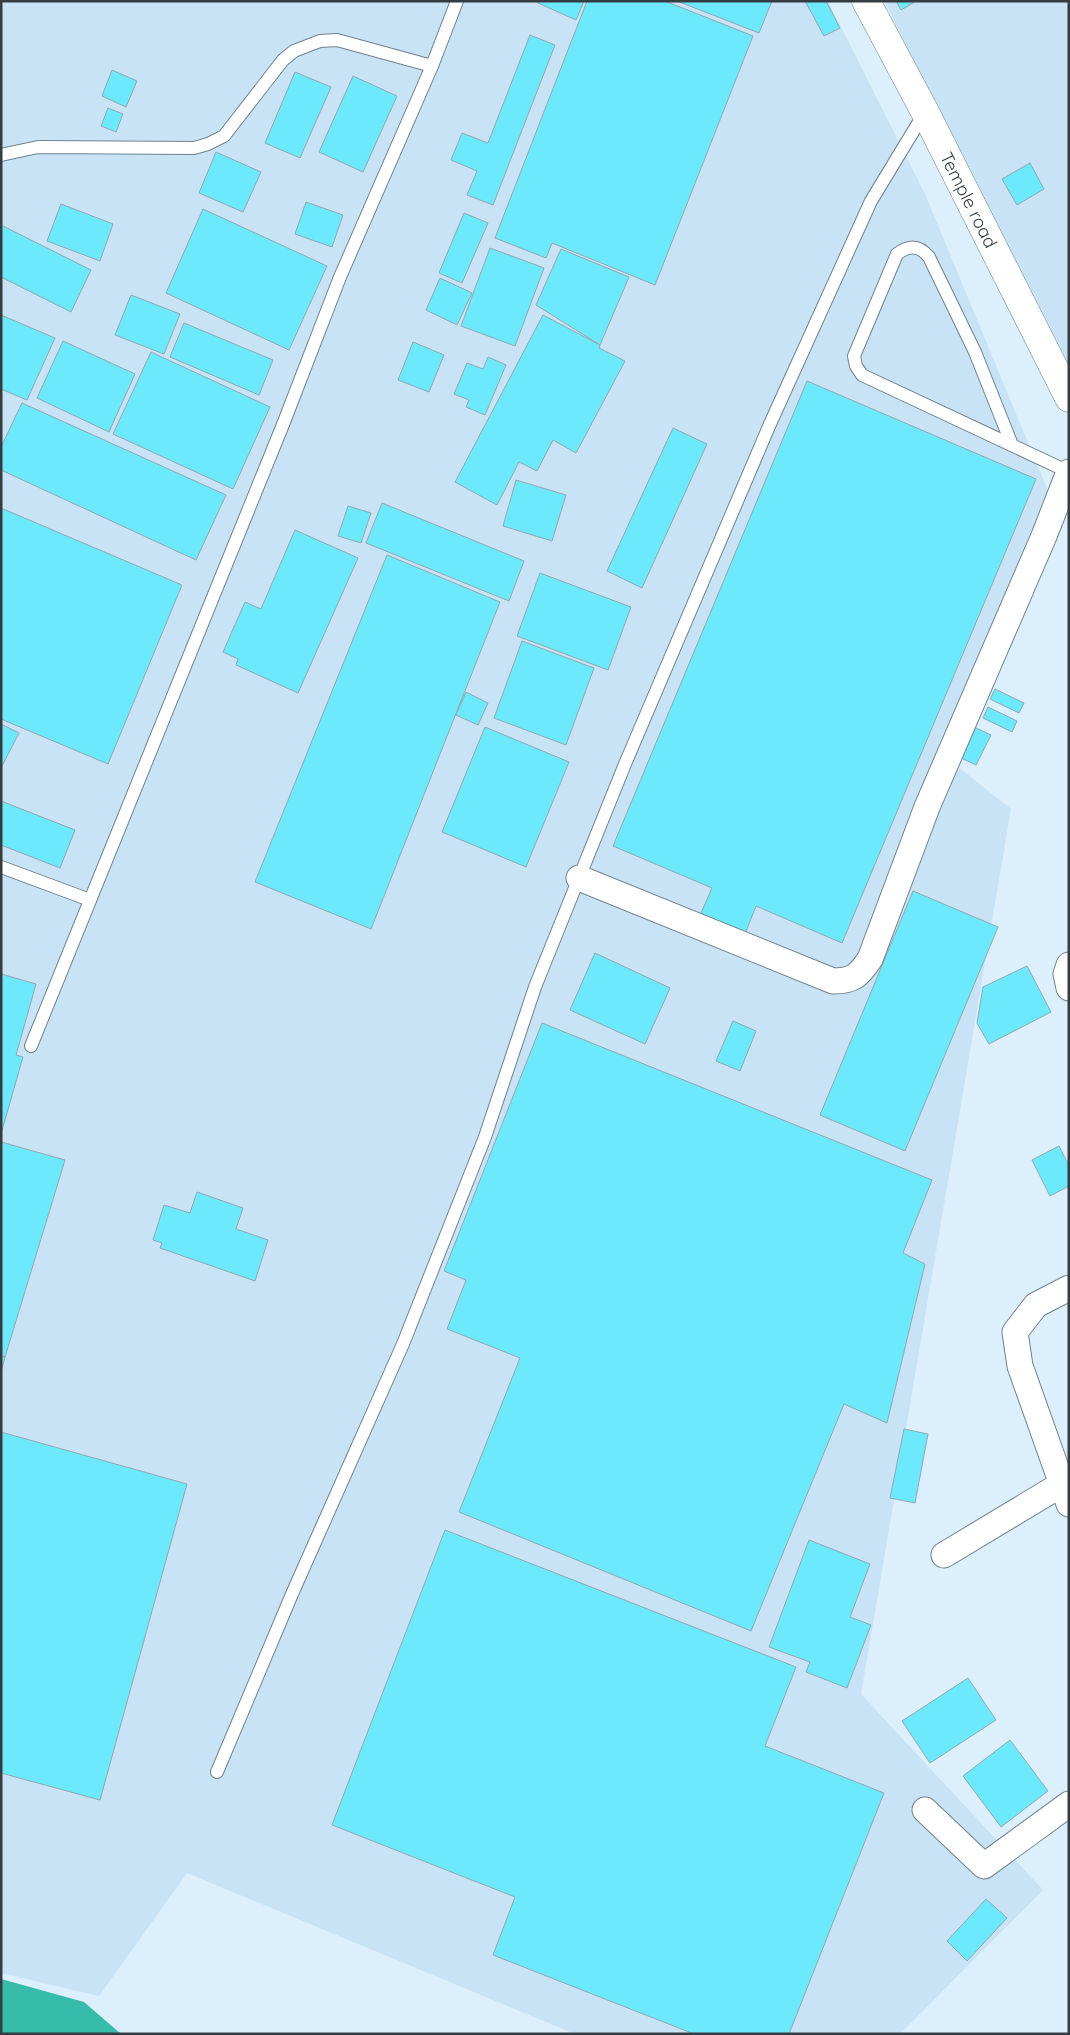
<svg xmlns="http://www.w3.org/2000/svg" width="1070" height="2035" viewBox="0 0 1070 2035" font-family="Quicksand,sans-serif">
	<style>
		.built { fill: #c8e3f5 }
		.water { fill: #37bbaa }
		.building { fill: #6ce9fd; stroke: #91a9ad }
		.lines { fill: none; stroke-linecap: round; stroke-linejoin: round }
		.lane-casing { stroke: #70828e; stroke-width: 14 }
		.street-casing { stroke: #70828e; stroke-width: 27 }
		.secondary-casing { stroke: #70828e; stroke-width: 29 }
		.lane { stroke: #fff; stroke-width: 12 }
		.street { stroke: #fff; stroke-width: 25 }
		.secondary { stroke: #fff; stroke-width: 28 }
		.labels { text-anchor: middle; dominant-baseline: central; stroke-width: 4; stroke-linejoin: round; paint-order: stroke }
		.street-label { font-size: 18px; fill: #353d42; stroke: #fff }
	</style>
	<rect width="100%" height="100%" fill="#dbeffc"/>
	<!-- built -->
	<g class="built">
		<path d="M1 1H828L925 194 1048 491 942 754 1011 809 861 1694 1043 1890 900 2034H575L187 1873 99 1996 1 1973Z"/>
		<path d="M885 1H1069L1068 387Z"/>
	</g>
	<!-- water -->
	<path class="water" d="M1 1979 84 2002 121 2034H1Z"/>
	<!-- building -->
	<g class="building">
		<path d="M539 1H584L576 20 538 3Z"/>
		<path d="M587 1H665L753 36 655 285 552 243 546 258 495 238Z"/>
		<path d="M677 1H772L759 33Z"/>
		<path d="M805 1H826L840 28 824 36Z"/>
		<path d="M896 1H916L901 10Z"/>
		<path d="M530 35 555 45 493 205 467 195 477 171 451 160 462 133 488 143Z"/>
		<path d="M112 70 137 81 126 107 102 96Z"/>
		<path d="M295 72 331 87 300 158 265 143Z"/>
		<path d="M353 76 397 96 363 172 319 152Z"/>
		<path d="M108 108 123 114 116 132 101 126Z"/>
		<path d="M216 152 261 172 243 212 199 193Z"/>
		<path d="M1030 163 1044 189 1017 205 1002 179Z"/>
		<path d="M306 202 343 215 332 247 295 234Z"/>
		<path d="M61 204 113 224 100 261 47 241Z"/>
		<path d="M203 209 327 266 289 350 166 293Z"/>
		<path d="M464 213 488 223 462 283 439 273Z"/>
		<path d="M1 225 91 270 71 312 1 277Z"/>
		<path d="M490 248 544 268 515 346 461 326Z"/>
		<path d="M561 249 629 277 600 345 536 305Z"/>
		<path d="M440 278 472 293 457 325 426 310Z"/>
		<path d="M131 295 180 314 164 354 115 335Z"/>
		<path d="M1 315 55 338 27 400 1 389Z"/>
		<path d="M543 315 600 345 599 348 625 361 576 453 553 440 537 471 519 462 497 505 455 482Z"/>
		<path d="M184 323 273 360 259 395 170 357Z"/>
		<path d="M63 341 135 374 109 432 37 398Z"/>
		<path d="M413 342 444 355 429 392 398 380Z"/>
		<path d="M151 352 270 407 233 489 113 434Z"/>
		<path d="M488 357 506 365 485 415 466 407 469 400 454 394 467 363 483 369Z"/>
		<path d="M807 381 1036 479 842 943 756 906 743 939 698 920 712 888 613 846Z"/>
		<path d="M22 403 226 495 196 560 1 470V447Z"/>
		<path d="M673 428 707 444 642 588 607 571Z"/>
		<path d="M516 480 566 495 552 541 503 526Z"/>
		<path d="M382 503 524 561 509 601 366 543Z"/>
		<path d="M348 506 371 513 361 543 338 536Z"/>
		<path d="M1 508 182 585 108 764 1 719Z"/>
		<path d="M295 530 358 558 298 693 236 665 238 659 223 652 245 602 261 609Z"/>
		<path d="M387 555 500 602 371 929 255 882Z"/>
		<path d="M540 573 631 607 608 670 517 636Z"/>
		<path d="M522 641 594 668 566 745 494 718Z"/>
		<path d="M995 689 1024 703 1019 713 990 699Z"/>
		<path d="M466 692 488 703 478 725 456 715Z"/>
		<path d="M988 707 1017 721 1012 732 983 718Z"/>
		<path d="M1 724 19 733 1 768Z"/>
		<path d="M972 726 991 735 976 765 957 756Z"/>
		<path d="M485 727 569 762 526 867 442 832Z"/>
		<path d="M1 801 75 830 60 868 1 845Z"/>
		<path d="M913 891 998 927 905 1151 820 1115Z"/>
		<path d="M595 953 670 988 645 1044 570 1010Z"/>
		<path d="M1027 966 1051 1012 989 1044 977 1023 983 987Z"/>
		<path d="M1 974 36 984 16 1055 23 1057 1 1134Z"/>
		<path d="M733 1021 756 1031 740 1071 716 1061Z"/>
		<path d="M542 1023 932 1180 903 1253 925 1264 887 1423 844 1404 751 1631 459 1512 520 1358 447 1329 466 1280 444 1271Z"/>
		<path d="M1 1142 65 1160 5 1357 1 1356Z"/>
		<path d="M1059 1146 1069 1166V1186L1050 1196 1032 1160Z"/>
		<path d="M197 1192 243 1208 236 1229 268 1240 255 1281 160 1248 162 1243 153 1240 164 1205 190 1213Z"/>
		<path d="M1 1356 5 1357 1 1372Z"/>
		<path d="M904 1429 928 1434 915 1503 890 1498Z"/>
		<path d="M1 1432 187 1484 100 1800 1 1773Z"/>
		<path d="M445 1530 796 1667 765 1746 884 1793 789 2034H694L493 1955 515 1897 332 1825Z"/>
		<path d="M809 1540 870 1564 850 1617 871 1625 847 1688 806 1672 810 1662 769 1647Z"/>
		<path d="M968 1678 996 1720 930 1763 902 1721Z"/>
		<path d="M1010 1740 1048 1791 1001 1827 963 1776Z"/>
		<path d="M986 1899 1007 1918 967 1961 947 1941Z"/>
	</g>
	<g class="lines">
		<defs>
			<g id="lane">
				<path d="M1 155 38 147 194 148 208 144 224 136 283 60 294 51 320 41 337 40 432 66"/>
				<path d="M1012 445 975 352 929 257C919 245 909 245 897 254L854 356 856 366 862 375 1069 472"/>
				<path d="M1 867 90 900"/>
				<path d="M31 1046 284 422 340 277 432 66 457 1"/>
				<path d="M217 1772 292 1594 403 1344 485 1137 535 987 625 764 770 424 871 201 925 112"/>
			</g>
			<g id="street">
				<path d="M579 878 833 981C854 981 859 975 870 959L927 807 1044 536 1069 472"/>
				<path d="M1069 965 1066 974 1069 988"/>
				<path d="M1069 1288 1036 1305 1015 1332 1020 1366 1069 1504"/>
				<path d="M944 1555 1062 1484"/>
				<path d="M925 1810 984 1866 1069 1804"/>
			</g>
			<g id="secondary">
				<path id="s1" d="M866 1 925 112 1069 398"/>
			</g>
		</defs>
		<!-- lane casing -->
		<use href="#lane" class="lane-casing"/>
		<!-- street casing -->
		<use href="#street" class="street-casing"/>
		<!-- secondary casing -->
		<use href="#secondary" class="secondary-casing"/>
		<!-- lane -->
		<use href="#lane" class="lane"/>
		<!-- street -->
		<use href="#street" class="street"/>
		<!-- secondary -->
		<use href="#secondary" class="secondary"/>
	</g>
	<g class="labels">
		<!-- street labels -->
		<g class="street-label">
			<text stroke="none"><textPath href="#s1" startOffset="224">Temple road</textPath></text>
		</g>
	</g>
	<!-- border -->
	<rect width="1070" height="2035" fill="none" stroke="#353d42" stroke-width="5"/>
</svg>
